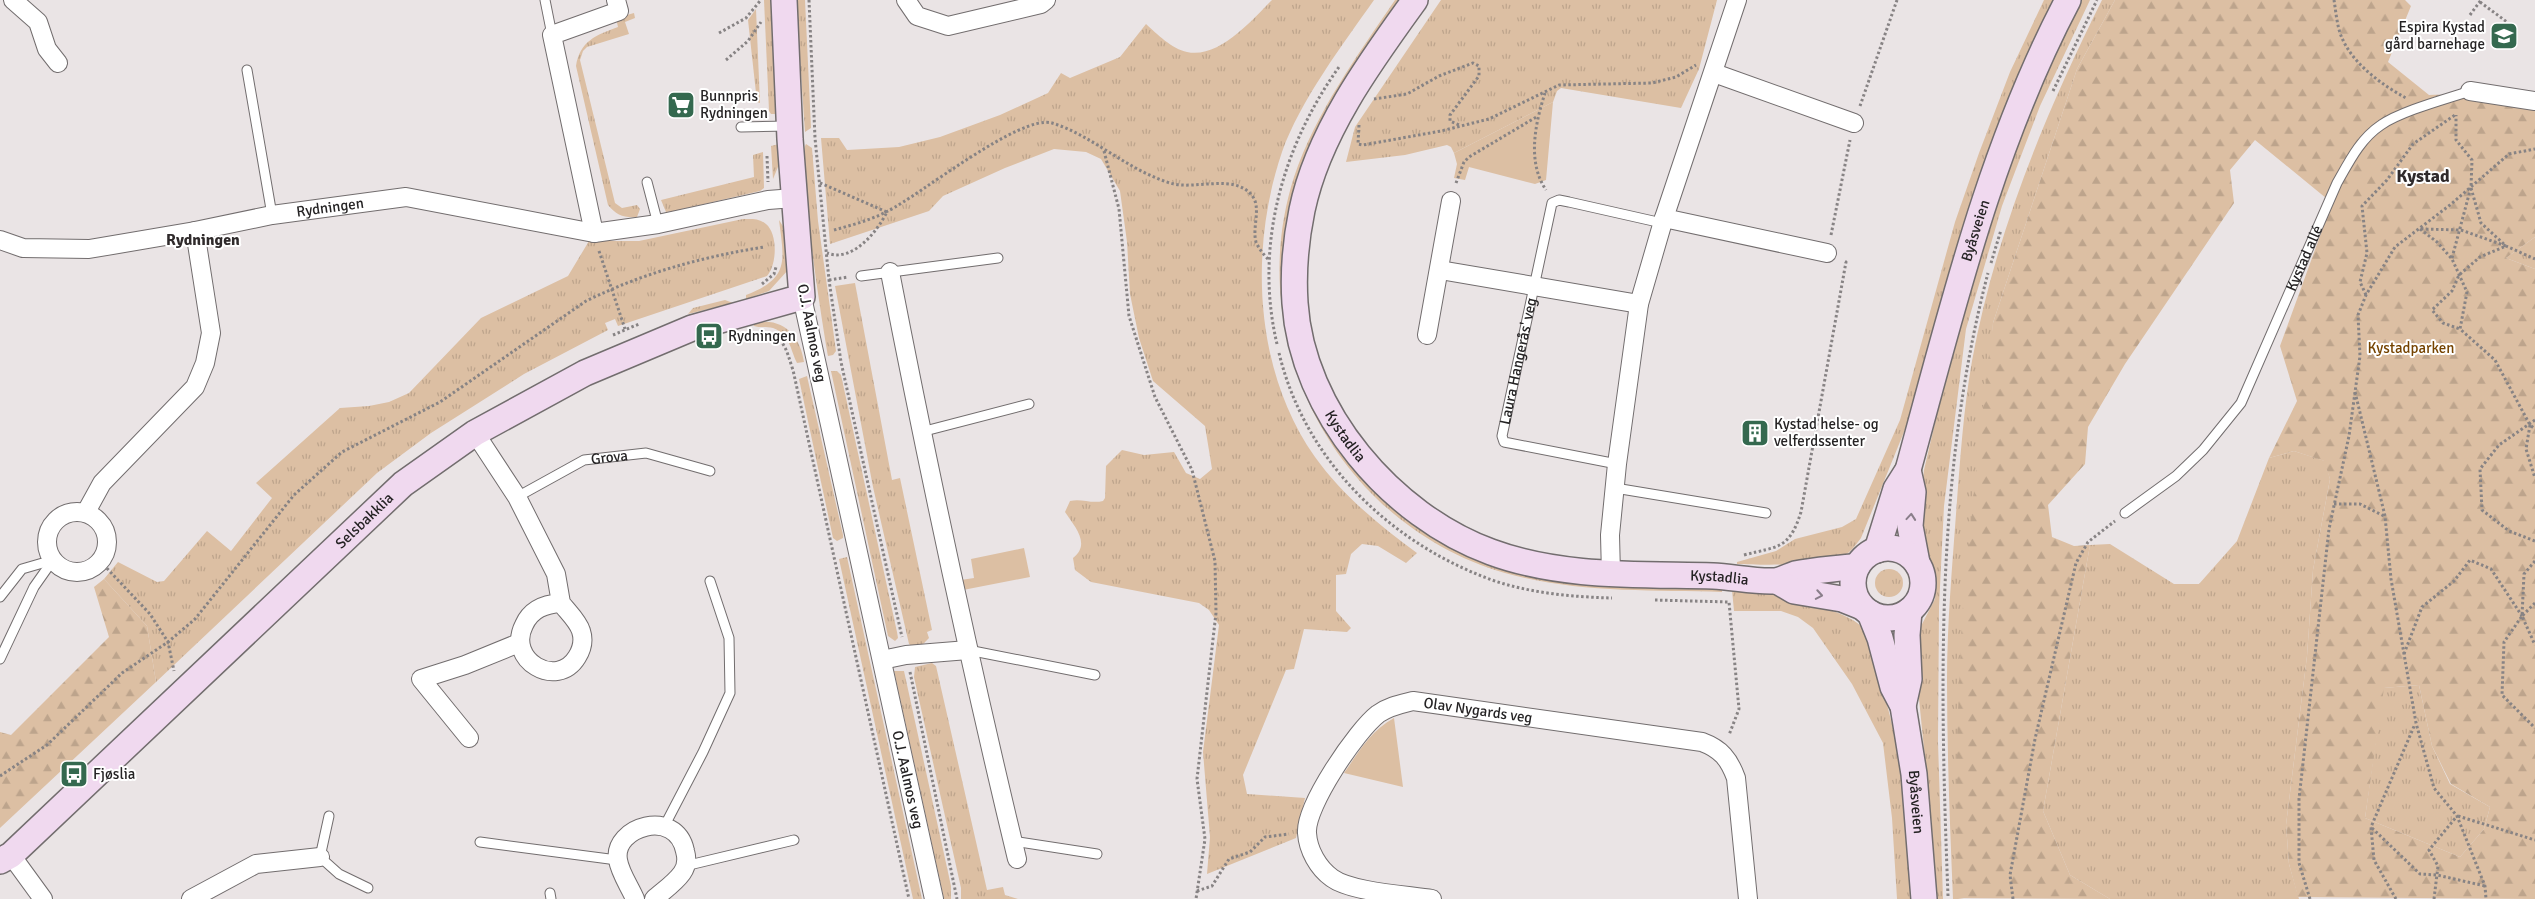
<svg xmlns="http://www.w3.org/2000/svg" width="2535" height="899" viewBox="0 0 2535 899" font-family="Signika,sans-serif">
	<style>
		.grass { fill: url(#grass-tufts) }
		.forest { fill: url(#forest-firs); fill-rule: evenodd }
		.green { fill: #dcbfa3 }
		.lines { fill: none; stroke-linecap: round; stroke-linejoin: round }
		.lane-casing { stroke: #726d6e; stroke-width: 11 }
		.street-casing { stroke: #726d6e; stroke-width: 20 }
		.secondary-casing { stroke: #726d6e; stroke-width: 28 }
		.path { stroke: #878384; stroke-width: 3; stroke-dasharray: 2.5 2.5; stroke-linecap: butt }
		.lane { stroke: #fff; stroke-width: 9 }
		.street { stroke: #fff; stroke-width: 18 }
		.secondary { stroke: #f0d9ef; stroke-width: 25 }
		.oneway { stroke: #8a7e8a }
		.labels { text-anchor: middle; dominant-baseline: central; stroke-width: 4; stroke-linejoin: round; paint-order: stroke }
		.poi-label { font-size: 15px; fill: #252324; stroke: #fff; text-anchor: start }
		.street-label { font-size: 15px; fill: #252324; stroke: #fff }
		.park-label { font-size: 15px; fill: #754300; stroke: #fff }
		.neighbourhood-label { font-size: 16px; font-weight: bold; fill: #2f2a2b; stroke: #fff }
		.quarter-label { font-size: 18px; font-weight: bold; fill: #2f2a2b; stroke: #fff }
	</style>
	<defs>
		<pattern id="grass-tufts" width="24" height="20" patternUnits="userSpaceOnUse" patternTransform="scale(1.25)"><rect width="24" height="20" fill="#dcbfa3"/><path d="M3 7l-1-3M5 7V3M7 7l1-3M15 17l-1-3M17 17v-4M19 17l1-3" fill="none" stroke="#bda48c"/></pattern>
		<pattern id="forest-firs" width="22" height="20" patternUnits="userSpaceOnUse" patternTransform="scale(1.25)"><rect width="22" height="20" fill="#dcbfa3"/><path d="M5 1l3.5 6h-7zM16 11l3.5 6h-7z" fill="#bda48c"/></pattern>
	</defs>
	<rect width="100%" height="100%" fill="#eae4e5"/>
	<!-- grass -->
	<g class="grass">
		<path d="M764 0H773L778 114H771L769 111Z"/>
		<path d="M796 0H805L811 128 805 132Z"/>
		<path d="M1272 0H1374C1343 44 1300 101 1282 152 1249 249 1254 371 1315 457 1343 496 1379 525 1417 553L1406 563 1378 546 1362 544 1351 554 1346 574 1336 575V611L1351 628 1347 632 1304 629 1294 669 1286 670 1243 775 1247 794 1305 798 1296 838 1207 874 1210 837 1203 752 1219 625 1209 610 1199 603 1091 582 1075 570 1073 558C1091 544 1075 527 1065 512L1070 501C1081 498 1091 504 1103 501L1105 498 1106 466 1122 450 1144 455 1174 452 1186 473 1200 479 1212 469 1205 426 1153 381 1139 338 1130 294 1127 242 1120 191 1101 159 1086 152 1054 149 1005 168 943 196 929 211 830 244 821 138H839L847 150 899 147 940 137 1000 115 1048 93 1061 73 1070 78 1120 57 1146 24C1157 34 1172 49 1187 52 1219 59 1252 20 1272 0Z"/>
		<path d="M1395 0H1402L1317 134 1294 348 1434 536 1722 589V592C1650 590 1575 593 1505 573 1338 525 1241 342 1294 177 1316 112 1357 56 1395 0Z"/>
		<path d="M1441 0H1717L1699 69 1681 108 1561 88 1557 91 1553 102 1454 153 1451 147 1447 145 1405 155 1346 162 1355 127Z"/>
		<path d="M2044 0H2055L2016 80 1990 146 1969 208 1908 422 1861 538C1857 543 1853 549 1848 553 1828 567 1763 565 1737 564V562L1776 551 1795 539 1842 527 1856 519 1900 420 1955 222 1979 153 2010 72Z"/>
		<path d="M2082 0H2090L2040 106 2002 206 1966 329 1944 506 1939 607 1938 742 1943 899H1936L1932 828 1918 689 1920 628 1935 599 1936 578 1922 533 1921 497 1924 470 1946 376 1990 220 2033 102 2061 40Z"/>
		<path d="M2102 0H2115L2077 69 1993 323 1958 898 1964 899H1953C1950 826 1947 754 1947 681 1947 625 1952 569 1956 514 1960 463 1963 412 1972 361 1995 235 2045 114 2102 0Z"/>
		<path d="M756 9 760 103 757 102 748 20Z"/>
		<path d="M634 13 635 18 625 22 629 34 587 47 583 51 580 60 615 203 622 208 637 205 640 209 637 217C624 218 616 215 608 205L576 66C580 41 596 35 618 27L616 18Z"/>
		<path d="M779 144 780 162 773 179 771 146Z"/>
		<path d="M806 144 812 148 818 221 836 351 833 355 828 356C823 329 796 157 806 144Z"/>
		<path d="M763 152 764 188 760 191 674 211 666 212 661 200 754 177 753 155Z"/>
		<path d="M743 219C751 219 759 218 766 224 778 234 777 265 767 276L618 326 615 319 605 323 608 330 524 374 431 433 377 473 156 682 147 626 104 579 118 562 157 582 164 581 207 531 231 551 272 498 256 483 340 408 369 406 389 402 409 393 481 318 568 276 589 241H639Z"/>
		<path d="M779 220 786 231 788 270 769 291 746 299V295C790 278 784 261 779 220Z"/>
		<path d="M2535 237V269L2506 258Z"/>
		<path d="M855 283 892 480 900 478 932 630 927 632 929 638 923 644 913 647 909 644 873 487 835 286Z"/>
		<path d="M725 300 733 303 688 314 693 308Z"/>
		<path d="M760 322C786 319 801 339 804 362L797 363C790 349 790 334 773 328 766 326 760 328 754 326L753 324Z"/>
		<path d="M831 371H837L841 375 897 632 898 638 895 641 888 636Z"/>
		<path d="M807 376 843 535V538L837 541 833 538 799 379Z"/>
		<path d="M2294 451 2325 461 2330 479 2313 570 2307 656 2286 825 2289 864 2299 899H2110L2070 875 2043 811 2090 545 2110 544 2174 584H2199L2237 541 2269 458Z"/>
		<path d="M847 557 922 899H913L839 559Z"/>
		<circle cx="1889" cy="583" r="14"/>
		<path d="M1732 590C1759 589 1845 608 1862 627 1874 641 1879 671 1883 688 1888 710 1895 733 1899 755 1907 802 1908 851 1912 899H1897L1892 818 1883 743 1852 684 1813 628 1798 617 1781 611H1734Z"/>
		<path d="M932 663 936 666 987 890 1003 887 1005 895 1018 899H961V888L914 677 915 667Z"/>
		<path d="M894 671H904L951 886V899H944Z"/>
		<path d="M2419 685 2432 746 2450 784 2490 807 2484 829 2460 857 2365 818 2383 688Z"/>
	</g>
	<!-- forest -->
	<g class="forest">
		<path d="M2115 0H2405L2411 6 2388 62 2429 95C2465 93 2500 102 2535 110V237L2506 258 2535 269V899L2298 897 2289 864 2286 825 2307 656 2313 570 2330 479 2324 461 2294 451 2269 458 2297 401 2280 346 2332 203 2255 140 2230 170 2234 203 2125 364 2088 427 2085 464 2048 505 2052 537 2074 546 2090 545 2043 811 2070 875 2110 899 1957 898V739L1962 616 1975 481 1993 323 2077 69ZM2419 685 2432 746 2451 784 2490 807 2484 829 2460 857 2365 818 2384 688Z"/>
		<path d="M104 579 147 626 156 682 0 828V732L11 735 109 637 94 587Z"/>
	</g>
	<!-- green -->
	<g class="green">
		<path d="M1553 102 1546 180 1535 184 1469 167 1465 180 1454 178 1457 164 1454 153Z"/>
		<path d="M1024 548 1030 577 963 590 961 580 974 578 971 559Z"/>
		<path d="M1394 718 1403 787 1344 773C1359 752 1370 731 1394 718Z"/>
	</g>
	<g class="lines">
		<defs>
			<g id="lane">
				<path d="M545 0 552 35"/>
				<path d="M247 70 272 215"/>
				<path d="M741 127 788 126"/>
				<path d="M647 182 658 224"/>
				<path d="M861 276 998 258"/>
				<path d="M921 432 1029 404"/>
				<path id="s1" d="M1617 464 1504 442 1502 436 1552 203 1559 200 1569 202 1662 223"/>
				<path d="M1615 488 1766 513"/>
				<path id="s2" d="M517 497 584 460 646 453 710 471"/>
				<path id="s3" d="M2125 513 2176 476 2203 450 2241 403 2337 183C2349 162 2360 139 2381 125 2401 111 2446 99 2470 91"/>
				<path d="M0 597 22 569 53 560"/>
				<path d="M968 650 1095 675"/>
				<path d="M0 659 34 587 53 560"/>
				<path d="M329 816 320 857 339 874 368 888"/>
				<path d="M665 825 703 752 730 693 729 638 710 581"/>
				<path d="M1013 841 1097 854"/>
				<path d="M480 842 617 860"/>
				<path d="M685 866 794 840"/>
				<path d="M550 893 551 899"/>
			</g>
			<g id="street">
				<path d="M13 0 38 22 47 49 58 63"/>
				<path d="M616 0 619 11 552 35 594 233 658 224 768 200 794 198"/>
				<path d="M906 0 917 16 948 26 1041 4 1046 0"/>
				<path d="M1714 73 1854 123"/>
				<path d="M2470 91 2535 101"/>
				<path d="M1664 218 1827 253"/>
				<path id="s4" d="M0 240 23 248 89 249 195 231 272 215 406 197 594 233"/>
				<path d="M1440 270 1639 304"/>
				<path d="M890 272C928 468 970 664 1017 859"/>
				<path id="s5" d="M802 297 934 899"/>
				<path d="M1427 335 1451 201"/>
				<path d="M475 433 517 497 556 574 561 603C545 604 531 609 524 625 506 660 557 690 577 657 582 649 584 640 581 631 578 621 567 611 561 603"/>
				<path d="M86 512 102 483 195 387 205 363 211 333 195 231"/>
				<circle cx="77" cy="542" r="30"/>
				<path d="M1611 574 1610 535 1617 464 1639 304 1664 218 1737 0"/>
				<path d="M882 660 906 655 968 650"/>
				<path d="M469 738 421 679 465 665 519 643"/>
				<path d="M11 855 43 899"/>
				<path d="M191 899 256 864 320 857"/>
				<path d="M635 899C630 887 620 873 618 860 612 827 676 807 685 851 687 858 687 866 682 873 675 883 663 891 654 899"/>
				<path id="s6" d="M1432 899C1407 895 1351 892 1332 878 1318 868 1308 850 1307 833 1305 806 1357 730 1378 714 1389 706 1401 704 1413 701L1702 742C1721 749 1729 759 1736 778L1748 899"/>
			</g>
			<g id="secondary">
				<path id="s7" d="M1415 0C1370 62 1318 133 1302 210 1296 239 1293 273 1295 303 1302 412 1392 516 1491 552 1561 578 1640 574 1713 576 1733 577 1755 582 1775 581 1782 580 1789 576 1795 574 1815 570 1837 569 1857 566"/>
				<path d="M1908 470 1913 492 1910 526 1917 563"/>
				<circle cx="1888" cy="583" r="35"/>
				<path id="s8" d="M1877 550 1896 489 1908 470C1952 310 1990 148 2068 0"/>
				<path d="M1777 581 1794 591 1842 599 1862 607"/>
				<path id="s9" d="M1870 613 1880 638 1893 687 1903 706 1914 774 1924 899"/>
				<path d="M1903 706 1909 679 1907 635 1909 611"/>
				<path id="s10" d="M0 861 11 855 403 484 475 433 585 373 692 328 802 297 790 139 784 0"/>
			</g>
		</defs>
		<!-- lane casing -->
		<use href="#lane" class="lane-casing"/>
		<!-- street casing -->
		<use href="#street" class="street-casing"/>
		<!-- secondary casing -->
		<use href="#secondary" class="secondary-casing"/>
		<!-- path -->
		<g class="path">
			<path d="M809 0 815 138 829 280 841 362 902 637"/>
			<path d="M2334 0C2336 12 2337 27 2342 38 2353 64 2382 85 2406 98"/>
			<path d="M2480 2 2507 22"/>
			<path d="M2470 15 2481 0"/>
			<path d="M719 33 746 18 760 1"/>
			<path d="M726 60 748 41 761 22"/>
			<path d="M2053 91 2097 0"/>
			<path d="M1545 93C1535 124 1527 162 1546 190"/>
			<path d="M1374 99 1407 94 1439 76 1473 63 1479 66V76L1450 115V121L1459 125"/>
			<path d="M1860 106 1897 0"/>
			<path d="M1359 125 1358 144 1363 145 1441 131 1489 119 1559 85 1652 83 1676 77 1696 65"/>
			<path d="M1104 151 1119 209 1129 316 1155 397 1192 470 1215 561 1216 613 1197 779 1205 839 1196 899"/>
			<path d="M767 156 768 182"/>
			<path d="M820 183 887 212C877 232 852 263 827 253"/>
			<path d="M1456 183 1464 162 1469 157 1538 116"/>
			<path d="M2471 188 2481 223 2506 246 2535 259"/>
			<path d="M2420 229 2437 242 2452 259 2467 292 2460 329 2495 360 2530 425 2535 429"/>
			<path d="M2421 229 2461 230 2506 246 2480 257 2459 275 2452 291 2432 310 2443 323 2460 329"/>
			<path d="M834 230C852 225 871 220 888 211 920 195 1020 114 1052 123 1092 135 1127 170 1170 183 1194 191 1236 172 1253 197 1261 209 1252 228 1256 242 1259 249 1264 255 1269 260"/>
			<path d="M1831 235 1850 140"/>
			<path d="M599 251 625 329"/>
			<path d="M2452 258 2471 187 2472 160 2456 140V115"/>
			<path d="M1991 263 2001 230"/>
			<path d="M829 280 848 277"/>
			<path d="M762 284 774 274 776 267"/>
			<path d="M2366 295 2360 282 2367 253 2362 206 2387 180 2413 144 2455 115"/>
			<path d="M761 333C785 335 786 350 793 370L909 899"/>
			<path d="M613 335 639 324"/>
			<path d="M1277 344C1254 247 1282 147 1339 67"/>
			<path d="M1279 353C1305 461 1390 543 1492 580 1529 593 1573 597 1612 598"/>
			<path d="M2355 392 2385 516 2391 579 2416 723 2434 788 2457 816 2485 886 2486 899"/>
			<path d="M2535 420 2499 445 2480 469 2482 510 2509 531 2535 541"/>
			<path d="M2530 425 2526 449 2535 478"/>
			<path d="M2334 504H2360L2384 516"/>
			<path d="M1744 555C1778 546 1789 550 1801 512L1846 262 1843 261"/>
			<path d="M100 561 150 614 168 642 174 671"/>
			<path d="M2535 561 2524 574 2522 616 2504 642 2502 695 2535 728"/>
			<path d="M1655 600 1729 602 1739 709 1729 735"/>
			<path d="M2535 603 2522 616 2535 645"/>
			<path d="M2404 654 2422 607 2454 581 2470 560 2491 569 2522 616"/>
			<path d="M910 672 957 899"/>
			<path d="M0 776 47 745 122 673 168 642 195 619 294 495 342 452 440 402 586 301C643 273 702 257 764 247"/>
			<path d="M2458 816 2535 840"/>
			<path d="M2372 828 2420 874 2437 875 2485 886"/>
			<path d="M1197 891 1212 886 1229 859 1250 852 1265 837 1289 834"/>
			<path d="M1948 896C1940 690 1935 474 1988 273"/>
			<path d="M2013 899 2010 875 2035 739 2076 563 2088 542 2115 521"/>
			<path d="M2310 899 2299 863V799L2329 529 2349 436 2360 356 2358 315 2366 295 2395 247 2450 205 2509 154 2535 149"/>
			<path d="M2396 899 2374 860 2371 827 2415 724"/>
			<path d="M2434 899 2438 866 2429 850 2457 816"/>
		</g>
		<!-- lane -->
		<use href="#lane" class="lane"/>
		<!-- street -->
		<use href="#street" class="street"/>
		<!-- secondary -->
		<use href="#secondary" class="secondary"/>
	</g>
	<!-- one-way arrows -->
	<defs><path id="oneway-chevron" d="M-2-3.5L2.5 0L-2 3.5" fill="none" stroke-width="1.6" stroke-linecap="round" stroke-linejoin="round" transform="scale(1.25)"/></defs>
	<g class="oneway">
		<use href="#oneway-chevron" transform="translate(1911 517) rotate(-85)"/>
		<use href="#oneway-chevron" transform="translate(1819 595) rotate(10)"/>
	</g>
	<!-- icons -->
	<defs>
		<symbol id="school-square" viewBox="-11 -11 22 22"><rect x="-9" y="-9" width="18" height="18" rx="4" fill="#34694f" stroke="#fff"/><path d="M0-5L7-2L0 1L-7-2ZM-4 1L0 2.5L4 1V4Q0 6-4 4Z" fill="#fff"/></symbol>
		<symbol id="supermarket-square" viewBox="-11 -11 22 22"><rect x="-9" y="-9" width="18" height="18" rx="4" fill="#34694f" stroke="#fff"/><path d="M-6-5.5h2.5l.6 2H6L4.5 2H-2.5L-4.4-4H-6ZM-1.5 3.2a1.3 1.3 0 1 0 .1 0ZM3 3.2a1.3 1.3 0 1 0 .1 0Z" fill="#fff"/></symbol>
		<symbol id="bus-square" viewBox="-11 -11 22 22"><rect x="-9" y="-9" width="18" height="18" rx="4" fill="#34694f" stroke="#fff"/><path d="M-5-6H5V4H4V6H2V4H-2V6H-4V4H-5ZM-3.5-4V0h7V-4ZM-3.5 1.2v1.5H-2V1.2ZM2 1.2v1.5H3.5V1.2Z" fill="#fff"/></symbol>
		<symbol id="building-square" viewBox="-11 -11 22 22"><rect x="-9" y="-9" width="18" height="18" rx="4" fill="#34694f" stroke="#fff"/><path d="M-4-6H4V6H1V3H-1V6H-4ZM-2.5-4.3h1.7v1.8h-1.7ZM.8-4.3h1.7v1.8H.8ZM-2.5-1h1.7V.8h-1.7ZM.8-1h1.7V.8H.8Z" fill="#fff"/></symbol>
	</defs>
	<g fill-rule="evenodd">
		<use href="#school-square" x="2488" y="20" width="32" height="32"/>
		<use href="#supermarket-square" x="665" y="89" width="32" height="32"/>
		<use href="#bus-square" x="693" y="320" width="32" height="32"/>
		<use href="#building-square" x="1739" y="417" width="32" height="32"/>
		<use href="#bus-square" x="58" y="758" width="32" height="32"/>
	</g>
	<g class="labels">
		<!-- poi labels -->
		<g class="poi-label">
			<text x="2485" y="27" text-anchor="end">Espira Kystad<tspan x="2485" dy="17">gård barnehage</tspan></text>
			<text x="700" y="96">Bunnpris<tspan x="700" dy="17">Rydningen</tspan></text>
			<text x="728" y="336">Rydningen</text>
			<text x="1774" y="424">Kystad helse- og<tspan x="1774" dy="17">velferdssenter</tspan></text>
			<text x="93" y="774">Fjøslia</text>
		</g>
		<!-- street labels -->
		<g class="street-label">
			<text stroke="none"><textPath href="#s4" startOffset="335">Rydningen</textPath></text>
			<text stroke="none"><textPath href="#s8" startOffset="335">Byåsveien</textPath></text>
			<text stroke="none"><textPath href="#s3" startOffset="319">Kystad allé</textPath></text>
			<text transform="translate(812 333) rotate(79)">O.J. Aalmos veg</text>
			<text stroke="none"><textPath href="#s1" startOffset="198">Laura Hangerås' veg</textPath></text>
			<text stroke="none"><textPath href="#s7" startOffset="478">Kystadlia</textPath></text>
			<text stroke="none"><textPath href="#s2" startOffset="102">Grova</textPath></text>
			<text stroke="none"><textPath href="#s10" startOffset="499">Selsbakklia</textPath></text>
			<text stroke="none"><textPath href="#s7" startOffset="898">Kystadlia</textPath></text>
			<text stroke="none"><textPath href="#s6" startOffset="400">Olav Nygards veg</textPath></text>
			<text stroke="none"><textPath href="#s5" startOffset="494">O.J. Aalmos veg</textPath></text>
			<text stroke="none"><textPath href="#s9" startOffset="196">Byåsveien</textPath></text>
		</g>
		<!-- park labels -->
		<g class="park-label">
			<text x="2411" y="348">Kystadparken</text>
		</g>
		<!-- neighbourhood labels -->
		<g class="neighbourhood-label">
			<text x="203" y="240">Rydningen</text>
		</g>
		<!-- quarter labels -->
		<g class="quarter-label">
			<text x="2423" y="176">Kystad</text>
		</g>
	</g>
</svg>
